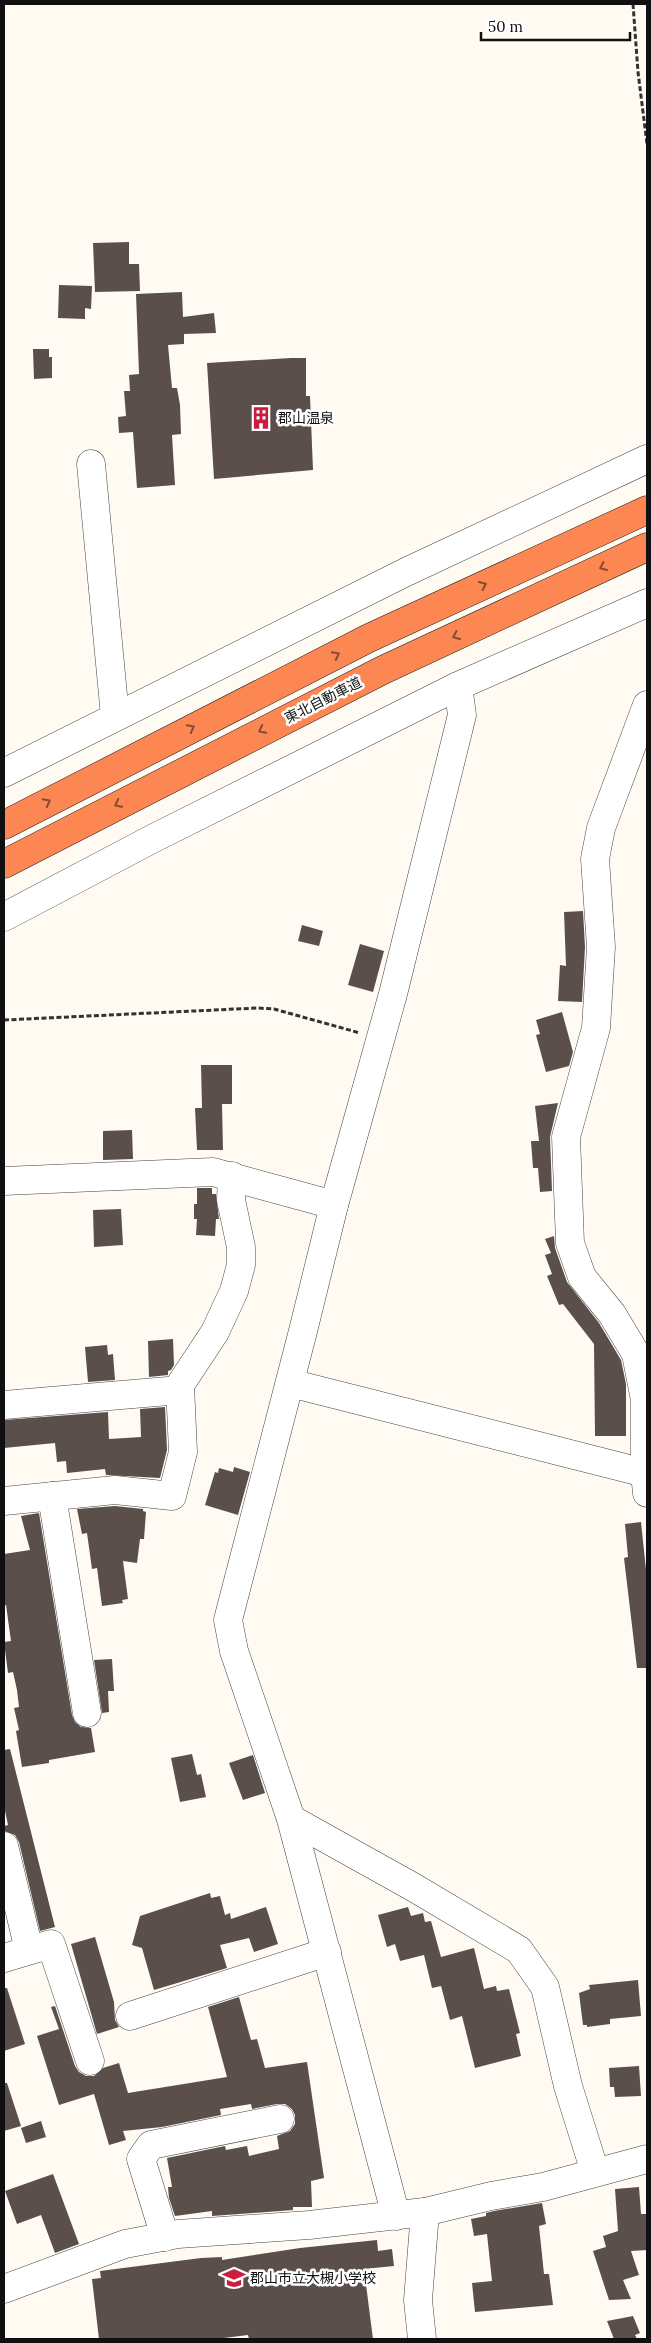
<svg xmlns="http://www.w3.org/2000/svg" width="651" height="2343" viewBox="0 0 651 2343" font-family="Lora,'Noto Sans JP',serif">
	<style>
		.building { fill: #5a4f4b }
		.lines { fill: none; stroke-linecap: round; stroke-linejoin: round }
		.minor-casing { stroke: #434343; stroke-width: 29 }
		.highway-casing { stroke: #212121; stroke-width: 29 }
		.path { stroke: #323232; stroke-width: 3; stroke-dasharray: 5 2.5; stroke-linecap: butt }
		.minor { stroke: #fff; stroke-width: 28 }
		.highway { stroke: #fd8753; stroke-width: 28 }
		.oneway { stroke: #864c32 }
		.labels { text-anchor: middle; dominant-baseline: central; stroke-width: 5; stroke-linejoin: round; paint-order: stroke }
		.poi-label { font-size: 14px; fill: #101010; stroke: #fff; text-anchor: start }
		.street-label { font-size: 14px; fill: #101010; stroke: #fff }
	</style>
	<rect width="100%" height="100%" fill="#fffbf3"/>
	<!-- building -->
	<g class="building">
		<path d="M129 242V264H139L140 291 95 292 93 243Z"/>
		<path d="M59 285 92 286 91 309 85 308V319L58 318Z"/>
		<path d="M182 292 183 317 214 313 216 333 184 334V344L168 345 172 388H177L180 405 181 434 172 435 175 485 137 488 133 432 119 433 118 417 126 416 124 391H130L129 375 139 374 136 294Z"/>
		<path d="M33 349H49V357H52V378L34 379Z"/>
		<path d="M291 358H306V396H310L313 470 214 479 207 363Z"/>
		<path d="M583 911 585 947 582 1002 558 1001 560 965 566 966 564 912Z"/>
		<path d="M302 925 323 931 319 946 298 941Z"/>
		<path d="M360 944 384 951 373 992 348 985Z"/>
		<path d="M562 1012 573 1052 569 1066 546 1072 536 1035 540 1034 536 1020Z"/>
		<path d="M201 1065H232V1104H222L223 1150H197L195 1108H202Z"/>
		<path d="M558 1103 550 1137 552 1191 540 1192 538 1168H533L531 1141H539L535 1106Z"/>
		<path d="M132 1130 133 1159 103 1160V1131Z"/>
		<path d="M197 1188H212V1194H216L219 1219H216L215 1236 196 1235 197 1219H194V1204H197Z"/>
		<path d="M121 1209 123 1245 94 1247 93 1210Z"/>
		<path d="M554 1236 555 1248 567 1282 599 1323 621 1360 626 1384V1436H595L594 1344 563 1304 559 1305 547 1276 552 1274 545 1255 551 1253 545 1239Z"/>
		<path d="M173 1339 174 1365 171 1370 168 1371V1375L149 1377 148 1341Z"/>
		<path d="M107 1345 108 1355 113 1354 115 1380 88 1382 85 1347Z"/>
		<path d="M165 1407 167 1450 160 1478 106 1475 105 1469 67 1473 66 1461 57 1462 55 1443 4 1448V1420L108 1412 109 1439 141 1437 140 1409Z"/>
		<path d="M234 1467 250 1472 238 1515 205 1505 215 1472 218 1473 219 1468 233 1472Z"/>
		<path d="M115 1506 143 1509V1511L146 1512 144 1539H140L137 1563 123 1561 128 1599 122 1600 123 1603 102 1606 97 1568 92 1569 87 1533 82 1534 77 1509Z"/>
		<path d="M39 1513 72 1715 75 1722 81 1727 91 1728 95 1752 49 1760V1763L22 1767 16 1731 19 1730 14 1708 19 1707 17 1690 13 1672 8 1673 4 1642 11 1641 6 1605 4 1606V1554L30 1550 21 1516Z"/>
		<path d="M641 1522 647 1579V1668H637L624 1558 628 1557 625 1524Z"/>
		<path d="M112 1659 114 1691H108L109 1712 102 1713 94 1660Z"/>
		<path d="M10 1749 55 1927 40 1931 19 1842 15 1835 4 1831V1826L8 1825 4 1806V1750Z"/>
		<path d="M192 1754 197 1775 201 1774 206 1797 180 1802 171 1758Z"/>
		<path d="M253 1755 265 1793 243 1800 229 1763Z"/>
		<path d="M210 1893 211 1898 220 1896 225 1915 230 1913 231 1919 266 1907 278 1944 254 1952 249 1938 220 1945 227 1968 154 1990 142 1948 132 1945 140 1916Z"/>
		<path d="M408 1907 411 1916 423 1913 425 1922 431 1921 441 1957 474 1948 484 1989 496 1986 497 1991 509 1989 520 2033 516 2034 521 2056 475 2068 462 2016 450 2020 441 1986 432 1988 424 1955 400 1961 395 1944 387 1947 378 1915Z"/>
		<path d="M95 1937 114 2002 115 2020 119 2027 97 2034 71 1944Z"/>
		<path d="M638 1980 641 2016 610 2019V2024L587 2027V2025H583L579 1993 590 1989 589 1985Z"/>
		<path d="M4 1988H7L25 2044 4 2051Z"/>
		<path d="M239 1997 251 2040 257 2039 265 2068 307 2062 324 2178 311 2181 312 2207H293V2210L212 2216V2211L175 2216 169 2198 168 2187H172L167 2158 225 2146 226 2150 247 2146 249 2156 279 2149 277 2136 290 2131 295 2124V2115L292 2109 285 2104H277L252 2109 251 2104 220 2109 221 2115 162 2127 123 2131 126 2140 109 2145 94 2094 59 2105 37 2036 59 2029 51 2007 55 2006 75 2066 79 2072 86 2076H94L103 2068 119 2063 128 2093 227 2077 208 2007Z"/>
		<path d="M639 2066 641 2096 615 2097 614 2087H610L609 2068Z"/>
		<path d="M4 2083H7L21 2126 4 2131Z"/>
		<path d="M41 2121 46 2137 26 2143 21 2128Z"/>
		<path d="M53 2174 79 2244 55 2253 41 2215 17 2224 5 2191Z"/>
		<path d="M639 2187 641 2214H647V2250L631 2251 639 2275 623 2280 631 2299 609 2300 593 2251 606 2247 603 2236 618 2231 615 2189Z"/>
		<path d="M542 2203 546 2224 539 2226 544 2274H549L553 2305 475 2312 472 2283 492 2281 487 2234 474 2236 471 2219 486 2216V2213L494 2211Z"/>
		<path d="M377 2240 378 2251 392 2249 394 2266 364 2269 373 2339H249L248 2335 216 2339H99L92 2279 101 2278 100 2271 201 2258 222 2257V2260L300 2248Z"/>
		<path d="M633 2316 640 2333 635 2335 637 2339H614L607 2321Z"/>
	</g>
	<g class="lines">
		<defs>
			<g id="minor">
				<path d="M91 464 115 716"/>
				<path d="M647 705 601 828 595 859 601 947 596 1028 566 1137 570 1243 582 1277 612 1314 636 1354 645 1400V1473L647 1493"/>
				<path d="M4 773 406 572 647 459"/>
				<path d="M4 917 154 838 458 686 647 603"/>
				<path d="M4 1181 213 1172 334 1205"/>
				<path d="M290 1383 645 1473"/>
				<path d="M4 1405 180 1390"/>
				<path d="M52 1496 87 1713"/>
				<path d="M4 1501 115 1490 172 1496 183 1452 180 1385 215 1332 234 1291 241 1265V1247L231 1200 232 1176"/>
				<path d="M291 1819 413 1887 519 1950 545 1987 568 2086 595 2172"/>
				<path d="M4 1846 29 1950"/>
				<path d="M4 1958 51 1944 90 2061"/>
				<path d="M130 2016 327 1952"/>
				<path d="M396 2216 291 1819 234 1651 228 1620 303 1331 334 1205 393 994 462 715 458 686"/>
				<path d="M165 2237 141 2159 151 2145 280 2119"/>
				<path d="M4 2289 125 2244 178 2234 309 2225 425 2212 491 2196 543 2187 647 2159"/>
				<path d="M422 2339 418 2300 425 2212"/>
			</g>
			<g id="highway">
				<path d="M4 825 369 638 647 510"/>
				<path d="M4 864 383 670 647 547"/>
			</g>
		</defs>
		<!-- minor casing -->
		<use href="#minor" class="minor-casing"/>
		<!-- highway casing -->
		<use href="#highway" class="highway-casing"/>
		<!-- path -->
		<g class="path">
			<path d="M633 4 638 72 647 144"/>
			<path d="M4 1020 257 1008 274 1009 360 1033"/>
		</g>
		<!-- minor -->
		<use href="#minor" class="minor"/>
		<!-- highway -->
		<use href="#highway" class="highway"/>
	</g>
	<!-- one-way arrows -->
	<defs><path id="oneway-chevron" d="M-2-3.5L2.5 0L-2 3.5" fill="none" stroke-width="1.6" stroke-linecap="round" stroke-linejoin="round" transform="scale(1.25)"/></defs>
	<g class="oneway">
		<use href="#oneway-chevron" transform="translate(603 567) rotate(156)"/>
		<use href="#oneway-chevron" transform="translate(483 585) rotate(-25)"/>
		<use href="#oneway-chevron" transform="translate(456 636) rotate(155)"/>
		<use href="#oneway-chevron" transform="translate(336 655) rotate(-27)"/>
		<use href="#oneway-chevron" transform="translate(191 728) rotate(-27)"/>
		<use href="#oneway-chevron" transform="translate(262 730) rotate(153)"/>
		<use href="#oneway-chevron" transform="translate(47 802) rotate(-28)"/>
		<use href="#oneway-chevron" transform="translate(118 804) rotate(153)"/>
	</g>
	<!-- icons -->
	<defs>
		<symbol id="building-bare" viewBox="-9 -9 18 18"><path d="M-4-6H4V6H1V3H-1V6H-4ZM-2.5-4.3h1.7v1.8h-1.7ZM.8-4.3h1.7v1.8H.8ZM-2.5-1h1.7V.8h-1.7ZM.8-1h1.7V.8H.8Z" fill="#cb1d3f" stroke="#fff" stroke-width="2.5" paint-order="stroke"/></symbol>
		<symbol id="school-bare" viewBox="-9 -9 18 18"><path d="M0-5L7-2L0 1L-7-2ZM-4 1L0 2.5L4 1V4Q0 6-4 4Z" fill="#cb1d3f" stroke="#fff" stroke-width="2.5" paint-order="stroke"/></symbol>
	</defs>
	<g fill-rule="evenodd">
		<use href="#building-bare" x="245" y="402" width="32" height="32"/>
		<use href="#school-bare" x="218" y="2262" width="32" height="32"/>
	</g>
	<g class="labels">
		<!-- poi labels -->
		<g class="poi-label">
			<text x="278" y="418">郡山温泉</text>
			<text x="250" y="2278">郡山市立大槻小学校</text>
		</g>
		<!-- street labels -->
		<g class="street-label">
			<text transform="translate(323 700) rotate(-27)">東北自動車道</text>
		</g>
	</g>
	<!-- border -->
	<rect width="651" height="2343" fill="none" stroke="#101010" stroke-width="10"/>
	<!-- scale -->
	<path d="M481 32v8h149v-8" fill="none" stroke="#101010" stroke-width="2.5"/>
	<text x="488" y="32" font-size="15" fill="#101010" stroke="#ffffff" stroke-width="4" paint-order="stroke">50 m</text>
</svg>
